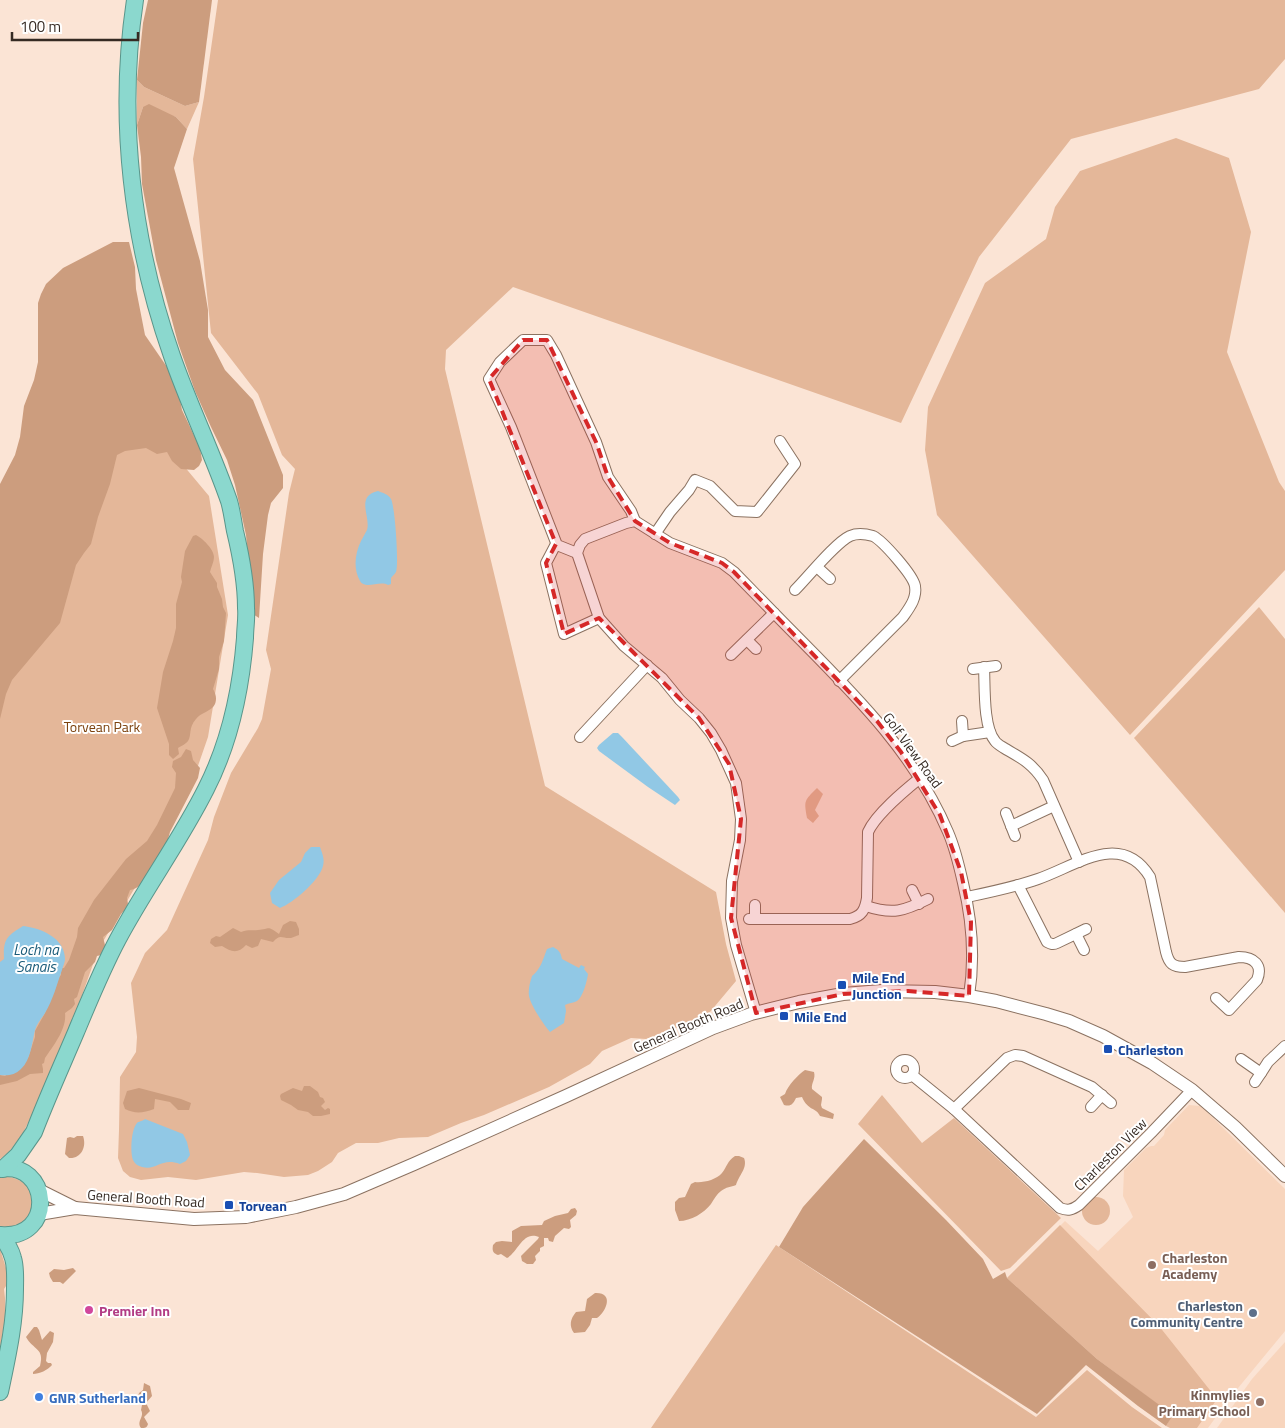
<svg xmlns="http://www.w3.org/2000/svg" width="1285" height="1428" viewBox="0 0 1285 1428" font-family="'Titillium Web',sans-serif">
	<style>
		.built { fill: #f8d5bd }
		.green { fill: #e4b799 }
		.forest { fill: #cc9d7e }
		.water { fill: #91c8e5 }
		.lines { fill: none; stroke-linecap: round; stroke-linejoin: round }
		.minor-casing { stroke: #8b7261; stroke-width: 12 }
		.tertiary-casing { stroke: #8b7261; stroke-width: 14 }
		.trunk-casing { stroke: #5a958a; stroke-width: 18 }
		.minor { stroke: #fff; stroke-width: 10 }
		.tertiary { stroke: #fff; stroke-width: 12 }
		.trunk { stroke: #8bd8ce; stroke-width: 16 }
		.marked { fill: #d62828; fill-opacity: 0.2; stroke: #d62828; stroke-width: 4; stroke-dasharray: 10 6; stroke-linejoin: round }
		.transit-dot { fill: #1a4fb4; stroke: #fff; stroke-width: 2 }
		.education-dot { fill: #8d6e63; stroke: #fff; stroke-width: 2 }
		.hotel-dot { fill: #d1479c; stroke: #fff; stroke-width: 2 }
		.service-dot { fill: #5c6f8a; stroke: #fff; stroke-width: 2 }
		.shop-dot { fill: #3f7fe0; stroke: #fff; stroke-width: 2 }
		.labels { text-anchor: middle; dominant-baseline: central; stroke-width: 4; stroke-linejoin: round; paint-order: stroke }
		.park-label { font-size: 14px; fill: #7c420e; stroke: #fff }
		.street-label { font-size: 14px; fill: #352a23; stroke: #fff }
		.transit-label { font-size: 14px; font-weight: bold; fill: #164399; stroke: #fff; text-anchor: start }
		.education-label { font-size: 14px; font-weight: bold; fill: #785e54; stroke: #fff; text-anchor: start }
		.service-label { font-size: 14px; font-weight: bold; fill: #4e5e75; stroke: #fff; text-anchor: end }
		.hotel-label { font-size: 14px; font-weight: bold; fill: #b23c85; stroke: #fff; text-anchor: start }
		.shop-label { font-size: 14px; font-weight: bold; fill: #366cbe; stroke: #fff; text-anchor: start }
		.water-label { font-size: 15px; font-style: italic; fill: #195b79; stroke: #fff }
	</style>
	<rect width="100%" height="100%" fill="#fbe4d5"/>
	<!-- built -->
	<g class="built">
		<path d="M1189 1105 1200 1106 1207 1112 1285 1189V1331L1229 1399 1208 1428H1190L1097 1359 1007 1278 1065 1221 1098 1251 1133 1217 1123 1196 1124 1170 1146 1148 1151 1146H1154L1164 1135 1165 1130Z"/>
		<path d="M1285 1342V1428H1217L1252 1379Z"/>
	</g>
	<!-- green -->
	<g class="green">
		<path d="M218 0H1285V59L1259 89 1071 139 979 257 901 423 513 287 446 350 445 369 545 786 716 892 726 944 736 981 710 1012 679 1027 646 1039 631 1038 602 1051 590 1064 549 1087 484 1115 461 1123 428 1137 399 1138 378 1143H356L338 1153 332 1162 318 1171 308 1175 284 1177 257 1173 244 1172 196 1180 168 1177 141 1180 130 1177 123 1171 118 1158 119 1130 120 1077 136 1052 137 1037 131 983 145 953 167 930 208 840 214 817 231 773 258 728 262 719 271 669 266 650 289 493 295 469 282 455 258 394 211 333 193 159 204 97Z"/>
		<path d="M137 80 144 87 185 106 199 102 187 129 176 117 143 107 137 125Z"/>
		<path d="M1176 138 1229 158 1251 232 1227 352 1279 482 1285 491V570L1130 735 937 515 925 450 928 407 985 283 1046 239 1055 207 1080 171Z"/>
		<path d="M163 441 209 496 228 615 208 737 191 786 165 837 98 950 79 1004 40 1099 23 1133 9 1152 0 1159V703L117 449Z"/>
		<path d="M1259 607 1285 639V913L1134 738Z"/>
		<path d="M817 788 823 794 815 810 819 816 813 823 807 818C804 800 804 801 817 788Z"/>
		<path d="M882 1095 922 1143 954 1118 1061 1218 1010 1268 1001 1271 858 1124Z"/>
		<path d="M6 1177C47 1179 36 1235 0 1226V1178Z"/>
		<circle cx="1096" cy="1211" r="14"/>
		<path d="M1060 1225 1159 1326 1217 1399 1197 1428H1170L1166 1426 1172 1415 1097 1359 1007 1278Z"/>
		<path d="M776 1245 1036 1417 1087 1370 1132 1407 1162 1428H651Z"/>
		<path d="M0 1249 6 1268 8 1283 4 1289 5 1298V1319L0 1349Z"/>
	</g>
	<!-- forest -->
	<g class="forest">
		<path d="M148 0H212L199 102 185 106 144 87 137 80 143 23Z"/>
		<path d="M149 104 176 117 187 129 174 168 200 261 208 310V337L225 370 253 400 283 475V488L271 503 268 515 263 554 259 618 253 614 246 535 235 485 227 460 211 427 195 391 178 343 156 260 142 184 141 157 137 125 143 107Z"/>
		<path d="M113 242H129L135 267 136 289 145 335 167 367 179 394 182 410 200 448 202 460 199 466 194 470 181 469 172 461 167 452 157 454 146 448 125 451 117 455 110 484 98 517 91 544 84 553 76 565 60 623 12 680 6 694 0 719V484L15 455 20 437 24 406 34 380 38 362V303L41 294 46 284 63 268Z"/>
		<path d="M196 535C202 538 214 549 214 557 214 562 211 567 210 572L217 583V587L222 599 223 607 226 613 224 641 219 657V669L213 689C216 694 217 699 215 704 212 711 200 713 196 719 188 728 192 735 188 741 186 744 181 746 178 748L179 754 173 759 169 755V744L157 708 163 672 173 641 176 628V604L182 582 181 577 185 551 193 536Z"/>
		<path d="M186 749 191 751 193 760 200 768 198 778 170 832 167 843 148 875C141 881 140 889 130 890L127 898 128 904 125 910 121 914 112 930 103 937 106 949 101 955 97 956 95 962 85 972 77 997 74 999 75 1004 72 1008 65 1013C67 1029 53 1046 45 1058L44 1063 42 1064 43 1069V1073L30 1074 17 1081 0 1085V1075L5 1076 28 1058 35 1037V1031L45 1013 58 978 61 975V968H64L69 960 77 937 78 928 94 900 126 859 147 841 157 825 175 788 176 773 172 767 173 761 181 757Z"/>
		<path d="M290 921 296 922 299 929V935C296 936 294 937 291 938 282 939 281 933 273 942L261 939 258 946 252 948 246 945C238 954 231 952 222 946L215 947 210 943 211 939 216 936 220 937 233 928 241 932C250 929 251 931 258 930 270 929 267 925 279 934L283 925Z"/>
		<path d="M805 1070 814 1072C816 1079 811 1083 812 1089L822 1097V1099L821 1105 822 1108 834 1114 833 1119 820 1116C816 1107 808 1111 802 1097L796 1098C793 1104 791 1107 784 1105L780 1097 785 1094C788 1085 798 1075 805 1070Z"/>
		<path d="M304 1086H310L318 1092 320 1097 323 1098 325 1102 321 1106 325 1110 328 1108 330 1109V1114L321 1116H313L308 1112 298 1110 291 1105 281 1100 280 1096 281 1094 293 1088 302 1091Z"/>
		<path d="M139 1088 181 1099 191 1103 189 1110H178L170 1102 155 1099 154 1109C143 1113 135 1114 125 1109L123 1103 127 1091Z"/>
		<path d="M77 1136H83C87 1147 81 1159 69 1158L65 1154 67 1138 70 1137 74 1138Z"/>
		<path d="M864 1139 946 1220 983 1259 993 1279 1005 1272 1007 1278 1097 1359 1173 1415 1166 1426 1138 1406 1086 1365 1037 1414 779 1247 803 1207Z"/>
		<path d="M735 1156H739L744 1158C748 1168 739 1175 736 1185 731 1187 726 1187 721 1191 717 1194 714 1199 711 1204 704 1213 691 1221 679 1221L675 1210V1202L679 1198 685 1197 691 1184 695 1182C703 1183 716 1180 722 1173 727 1167 727 1161 735 1156Z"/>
		<path d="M575 1208 577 1211 576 1215 570 1220 571 1227 569 1229 564 1228 555 1236 553 1242 549 1241 548 1238H544V1246L540 1248V1251L535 1256 536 1260 533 1264H527L522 1261 521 1256 538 1239 539 1237C523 1230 518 1252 507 1258L501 1254 498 1255C493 1253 492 1251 493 1245L496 1242 502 1241 512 1242V1231L521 1226 542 1225 544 1221 555 1216 568 1213 571 1209Z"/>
		<path d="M73 1268 76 1271 63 1284 60 1282H53L50 1277 49 1273 54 1269 64 1270Z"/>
		<path d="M595 1293C614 1292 607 1311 597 1318H592L590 1325 585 1332 574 1333C569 1326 570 1319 576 1312L585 1311 587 1299Z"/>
		<path d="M34 1327H37L39 1330 42 1340 50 1331 54 1333 53 1342 47 1353 46 1361 48 1363H51L52 1365C48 1370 39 1374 33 1374V1372L40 1366C45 1348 33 1350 26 1337Z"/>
		<path d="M144 1383 150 1386 152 1396 146 1403 150 1411 144 1417 148 1424C147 1428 145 1428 141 1428 136 1421 145 1417 141 1410L142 1405 138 1397 139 1393 143 1390Z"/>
	</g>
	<!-- water -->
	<g class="water">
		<path d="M378 491C383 493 388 494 391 499 395 506 399 565 396 572 394 575 392 576 391 578V584L388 585C380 580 365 590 360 581 353 569 355 553 361 541 363 537 365 534 367 530 371 517 355 496 378 491Z"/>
		<path d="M613 733H618L622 737 678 797 680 800 675 805 648 787 599 751 597 748 599 745Z"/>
		<path d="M311 847H320C322 853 325 859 323 866 319 881 293 903 280 908L272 903 270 893 279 880 301 862 305 853Z"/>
		<path d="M23 926C41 928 65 938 65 959 65 962 63 966 62 970 57 984 53 1000 45 1013 42 1018 37 1023 35 1030 32 1042 31 1060 21 1069 15 1075 8 1076 0 1075V962L4 959C3 939 7 936 23 926Z"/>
		<path d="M553 947C559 950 561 953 562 959L579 968 581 965 585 967 584 969 588 974C587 981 583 997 577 1001 573 1003 569 1003 565 1005L566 1011 564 1023 550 1032C544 1025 531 1006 529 996 528 990 530 982 532 976 541 969 543 959 547 949Z"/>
		<path d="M145 1119 183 1134 187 1142 190 1155 186 1161 180 1164C161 1157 157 1171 142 1167 138 1166 135 1164 133 1160 130 1152 131 1128 138 1122 139 1122 144 1120 145 1119Z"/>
	</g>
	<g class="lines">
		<defs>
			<g id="minor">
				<path d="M655 534 670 512 689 490 695 480 710 486 735 511 757 512 795 464 780 441"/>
				<path d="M556 544 546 563 564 634 599 618"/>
				<path d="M577 553 557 545 511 427 489 379 500 362 523 340H547L556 355 596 442 608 477 631 511 635 521"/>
				<path d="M817 567 830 579"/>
				<path d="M795 590C808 577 835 543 850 536 857 533 866 534 873 536 883 541 913 575 915 586 917 598 910 607 903 617L839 681"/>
				<path d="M747 640 756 649"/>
				<path d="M731 655 774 613C838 679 911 744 948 832 955 848 959 865 963 883 972 920 975 958 969 996"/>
				<path d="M984 667C985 686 983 727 995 741 997 744 1001 746 1004 748 1021 758 1032 763 1043 780L1079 862"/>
				<path d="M973 669 996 666"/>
				<path d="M962 721 963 736 990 732"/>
				<path d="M580 737 647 665"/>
				<path d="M952 741 963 736"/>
				<path d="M1006 813 1015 836"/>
				<path d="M1011 826 1054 806"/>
				<path d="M1018 885 1047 942C1051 944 1053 945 1057 943L1086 929"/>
				<path d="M912 890 919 904"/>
				<path d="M967 897C991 892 1015 887 1038 879 1076 866 1121 830 1150 877L1166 952C1169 964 1173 967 1185 967L1239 957C1254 957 1263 965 1257 980L1229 1010 1216 998"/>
				<path d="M755 905V919"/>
				<path d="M866 906C893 915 904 911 928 899"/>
				<path d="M749 919H850C862 916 865 910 867 898L868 832C876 814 904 791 920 778"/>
				<path d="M1076 934 1084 950"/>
				<path d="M756 1013 736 945 731 918 732 881 740 840 741 819 736 783 721 750 711 733 699 718 680 700 662 678 624 646 599 618 577 553 580 545 585 539 626 523 635 521 670 543 722 563 734 572 774 613"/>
				<path d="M1241 1059 1261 1073 1268 1062 1285 1046"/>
				<circle cx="905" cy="1069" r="9"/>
				<path d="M912 1075 954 1109 1060 1208C1068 1211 1072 1210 1079 1205L1151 1133 1192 1090"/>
				<path d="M1255 1082 1261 1073"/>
				<path d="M1091 1107 1102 1095"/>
				<path d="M954 1109 1007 1058 1015 1055 1023 1056 1092 1087 1111 1103"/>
			</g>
			<g id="tertiary">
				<path d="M39 1190 75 1208"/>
				<path d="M39 1214 75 1208 194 1219 246 1217 296 1207 344 1194 414 1164 566 1096 713 1028 751 1014 799 1002 843 994 882 991 935 992 969 996 996 1001 1046 1014 1069 1021 1103 1036 1152 1063 1192 1090 1235 1127 1285 1176"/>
			</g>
			<g id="trunk">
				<path d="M0 1169C50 1160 57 1240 0 1235"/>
				<path d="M3 1169 18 1155 34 1132C47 1098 62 1065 76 1032 89 1001 102 969 118 939 145 888 180 841 206 789 230 742 241 689 245 638 245 628 247 618 246 608 246 582 241 556 235 531 233 521 232 511 229 501 212 452 189 405 172 356 132 242 117 119 135 0"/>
				<path d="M0 1235C6 1242 11 1250 13 1258 16 1268 15 1279 15 1289 15 1324 7 1358 0 1392"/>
			</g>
		</defs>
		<!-- minor casing -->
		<use href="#minor" class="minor-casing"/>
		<!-- tertiary casing -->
		<use href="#tertiary" class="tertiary-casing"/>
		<!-- trunk casing -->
		<use href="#trunk" class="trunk-casing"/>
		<!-- minor -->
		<use href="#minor" class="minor"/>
		<!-- tertiary -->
		<use href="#tertiary" class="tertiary"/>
		<!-- trunk -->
		<use href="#trunk" class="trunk"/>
	</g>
	<!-- marked area -->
	<path class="marked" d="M523 340H547L596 442 608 477 635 521 670 543 722 563 734 572 877 721 901 752 940 815 961 872 971 922 969 996 908 991 843 994 756 1013 731 918 741 819 729 764 699 718 599 618 564 634 546 563 556 544 489 379Z"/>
	<!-- markers -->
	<g class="transit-dot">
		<rect x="837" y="980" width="10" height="10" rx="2.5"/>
		<rect x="779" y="1011" width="10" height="10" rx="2.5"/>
		<rect x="1103" y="1044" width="10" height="10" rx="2.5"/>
		<rect x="224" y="1200" width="10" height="10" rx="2.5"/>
	</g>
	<g class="education-dot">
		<circle cx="1152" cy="1265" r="5"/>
		<circle cx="1260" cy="1402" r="5"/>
	</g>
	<circle class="hotel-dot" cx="89" cy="1310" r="5"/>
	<circle class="service-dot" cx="1253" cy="1313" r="5"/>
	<circle class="shop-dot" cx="39" cy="1397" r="5"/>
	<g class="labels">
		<!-- park labels -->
		<g class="park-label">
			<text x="102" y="726">Torvean Park</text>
		</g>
		<!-- street labels -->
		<g class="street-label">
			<text transform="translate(913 750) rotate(54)">Golf View Road</text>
			<text transform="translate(688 1025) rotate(-23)">General Booth Road</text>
			<text transform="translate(1110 1154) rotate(-45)">Charleston View</text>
			<text transform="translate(146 1198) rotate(4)">General Booth Road</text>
		</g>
		<!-- transit labels -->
		<g class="transit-label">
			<text x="852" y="977">Mile End<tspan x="852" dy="16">Junction</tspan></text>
			<text x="794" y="1016">Mile End</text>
			<text x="1118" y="1049">Charleston</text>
			<text x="239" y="1205">Torvean</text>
		</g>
		<!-- education labels -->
		<g class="education-label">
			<text x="1162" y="1257">Charleston<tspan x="1162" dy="16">Academy</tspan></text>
			<text x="1250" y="1394" text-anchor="end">Kinmylies<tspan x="1250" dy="16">Primary School</tspan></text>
		</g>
		<!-- service labels -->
		<g class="service-label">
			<text x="1243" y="1305">Charleston<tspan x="1243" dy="16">Community Centre</tspan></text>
		</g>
		<!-- hotel labels -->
		<g class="hotel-label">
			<text x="99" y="1310">Premier Inn</text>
		</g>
		<!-- shop labels -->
		<g class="shop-label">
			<text x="49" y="1397">GNR Sutherland</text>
		</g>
		<!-- water labels -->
		<g class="water-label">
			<text x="36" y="949">Loch na<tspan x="36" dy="17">Sanais</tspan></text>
		</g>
	</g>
	<!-- scale -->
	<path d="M12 32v8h126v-8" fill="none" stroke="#352a23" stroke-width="2.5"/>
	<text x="20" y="32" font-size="15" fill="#352a23" stroke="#ffffff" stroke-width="4" paint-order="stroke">100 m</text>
</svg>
